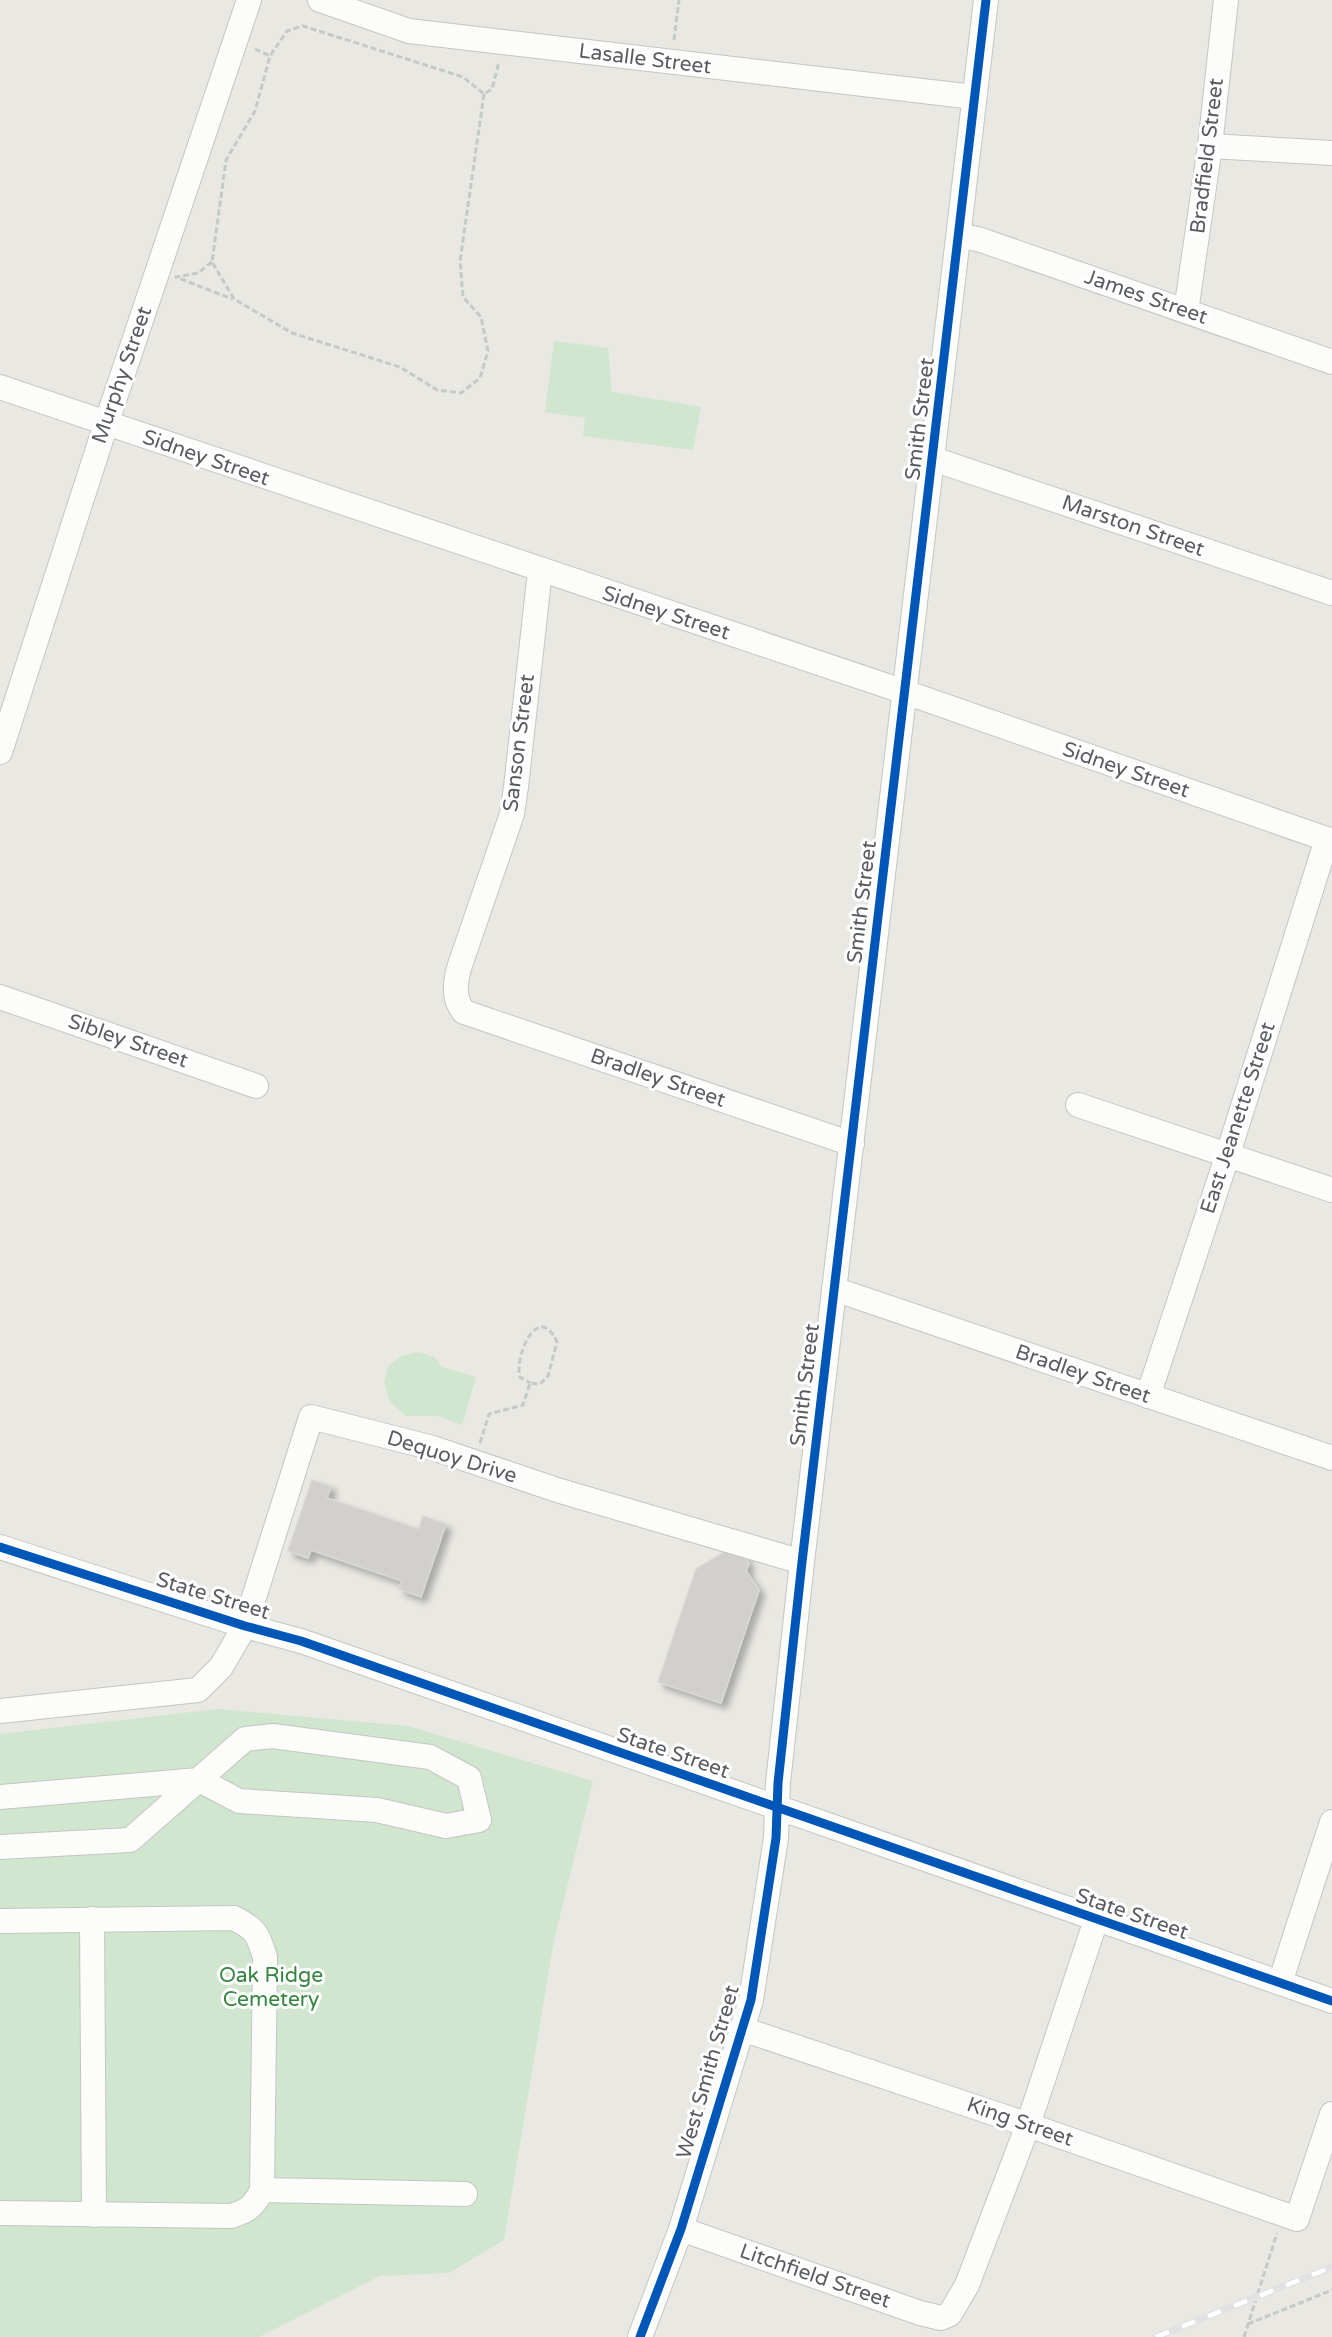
<svg xmlns="http://www.w3.org/2000/svg" width="1332" height="2337" viewBox="0 0 1332 2337" font-family="'Varela Round',sans-serif">
	<style>
		.green { fill: #d0e6cf }
		.building { fill: #d1d0cd; stroke: #d8d7d2; stroke-width: 1.5; filter: url(#shadow) }
		.lines { fill: none; stroke-linecap: round; stroke-linejoin: round }
		.minor-casing { stroke: #c5c5c4; stroke-width: 26 }
		.path { stroke: #c4cac7; stroke-width: 3; stroke-dasharray: 6 3; stroke-linecap: butt }
		.minor { stroke: #fcfcfb; stroke-width: 24 }
		.rail-casing { stroke: #e1e2e1; stroke-width: 7 }
		.rail { stroke: #fff; stroke-width: 4.5; stroke-dasharray: 14; stroke-linecap: butt }
		.cycleway-casing { stroke: #fff; stroke-width: 13 }
		.cycleway { stroke: #0057b8; stroke-width: 9 }
		.labels { text-anchor: middle; dominant-baseline: central; stroke-width: 6; stroke-linejoin: round; paint-order: stroke }
		.street-label { font-size: 21px; fill: #595c61; stroke: #fff }
		.park-label { font-size: 21px; fill: #34853d; stroke: #fff }
	</style>
	<defs>
		<filter id="shadow"><feDropShadow dx="5.5" dy="5.5" stdDeviation="3" flood-color="#0004"/></filter>
	</defs>
	<rect width="100%" height="100%" fill="#e9e8e3"/>
	<!-- green -->
	<g class="green">
		<path d="M554 341 608 348 612 392 701 407 693 450 583 436 585 418 545 412Z"/>
		<path d="M419 1352 434 1357 442 1367 476 1377 462 1425 437 1416H406L390 1402 384 1382 388 1367 401 1356Z"/>
		<path d="M218 1709 408 1726 593 1781 554 1940 504 2240 449 2273 380 2276 259 2337H0V1734Z"/>
	</g>
	<!-- building -->
	<g class="building">
		<path d="M312 1480 331 1486 327 1498 419 1529 423 1516 446 1524 421 1597 399 1589 402 1581 311 1550 308 1558 288 1551Z"/>
		<path d="M731 1548 742 1552 749 1564 746 1571 759 1590 721 1703 658 1682 696 1569Z"/>
	</g>
	<g class="lines">
		<defs>
			<g id="minor">
				<path d="M320 0 409 31 974 97"/>
				<path d="M1210 146 1332 153"/>
				<path d="M959 235 981 240 1332 362"/>
				<path d="M1186 311 1210 146 1226 0"/>
				<path d="M0 387 905 692 1332 841"/>
				<path d="M933 459 1332 593"/>
				<path d="M540 571 516 787 512 814 459 968C455 984 453 999 464 1012L852 1144"/>
				<path d="M0 752 106 424 249 0"/>
				<path d="M0 997 256 1086"/>
				<path d="M1078 1105 1332 1190"/>
				<path d="M834 1289 1332 1458"/>
				<path d="M1148 1396 1228 1154 1327 839"/>
				<path d="M0 1547 245 1626 301 1641 1332 2001"/>
				<path d="M0 1711 198 1690 221 1667 245 1626 311 1417 433 1448 557 1490 802 1562"/>
				<path d="M0 1797 199 1780 239 1801 377 1810 446 1826 479 1820 469 1778 430 1757 273 1736 245 1739 130 1840 0 1847"/>
				<path d="M92 1919 94 2215"/>
				<path d="M0 1921 234 1918C256 1929 258 1934 265 1957L262 2190C254 2206 248 2211 231 2216L0 2213"/>
				<path d="M1280 1983 1332 1822"/>
				<path d="M742 2029 1011 2119 1297 2219 1332 2114"/>
				<path d="M262 2190 465 2194"/>
				<path d="M681 2229 920 2313 941 2318 950 2314 967 2285 1028 2125 1096 1920"/>
				<path d="M640 2337 681 2229 751 2000 776 1838 778 1783 802 1562 986 0"/>
			</g>
		</defs>
		<!-- minor casing -->
		<use href="#minor" class="minor-casing"/>
		<!-- path -->
		<g class="path">
			<path d="M674 40 679 0"/>
			<path d="M255 49 270 56"/>
			<path d="M484 94 460 261 463 297 481 317 488 351 480 378 461 393 437 390 400 367 292 333 234 299 212 262 226 160 255 111 270 56 287 31 303 26 463 77 484 94 492 89 499 62"/>
			<path d="M212 262 198 273 176 277 232 299"/>
			<path d="M480 1443 489 1414 523 1405 530 1383 540 1384 548 1376 557 1342C538 1300 514 1357 520 1377L530 1383"/>
			<path d="M1248 2324 1332 2290"/>
			<path d="M1244 2337 1277 2233"/>
		</g>
		<!-- minor -->
		<use href="#minor" class="minor"/>
		<defs>
			<path id="rail" d="M1156 2337 1332 2267"/>
		</defs>
		<!-- rail casing -->
		<use href="#rail" class="rail-casing"/>
		<!-- rail -->
		<use href="#rail" class="rail"/>
		<defs>
			<g id="cycleway">
				<path d="M0 1547 245 1626 301 1641 1332 2001"/>
				<path d="M640 2337 681 2229 751 2000 776 1838 778 1783 802 1562 986 0"/>
			</g>
		</defs>
		<!-- cycleway casing -->
		<use href="#cycleway" class="cycleway-casing"/>
		<!-- cycleway -->
		<use href="#cycleway" class="cycleway"/>
	</g>
	<g class="labels">
		<!-- street labels -->
		<g class="street-label">
			<text transform="translate(645 59) rotate(7)">Lasalle Street</text>
			<text transform="translate(1207 156) rotate(-83)">Bradfield Street</text>
			<text transform="translate(1146 297) rotate(19)">James Street</text>
			<text transform="translate(122 375) rotate(-71)">Murphy Street</text>
			<text transform="translate(920 419) rotate(-83)">Smith Street</text>
			<text transform="translate(206 458) rotate(19)">Sidney Street</text>
			<text transform="translate(1133 526) rotate(19)">Marston Street</text>
			<text transform="translate(666 613) rotate(18)">Sidney Street</text>
			<text transform="translate(519 743) rotate(-83)">Sanson Street</text>
			<text transform="translate(1126 770) rotate(19)">Sidney Street</text>
			<text transform="translate(862 902) rotate(-83)">Smith Street</text>
			<text transform="translate(128 1041) rotate(19)">Sibley Street</text>
			<text transform="translate(658 1078) rotate(19)">Bradley Street</text>
			<text transform="translate(1238 1118) rotate(-72)">East Jeanette Street</text>
			<text transform="translate(1083 1374) rotate(19)">Bradley Street</text>
			<text transform="translate(805 1385) rotate(-83)">Smith Street</text>
			<text transform="translate(452 1457) rotate(17)">Dequoy Drive</text>
			<text transform="translate(213 1596) rotate(17)">State Street</text>
			<text transform="translate(673 1753) rotate(19)">State Street</text>
			<text transform="translate(1132 1914) rotate(19)">State Street</text>
			<text transform="translate(708 2072) rotate(-74)">West Smith Street</text>
			<text transform="translate(1020 2122) rotate(19)">King Street</text>
			<text transform="translate(815 2276) rotate(19)">Litchfield Street</text>
		</g>
		<!-- park labels -->
		<g class="park-label">
			<text x="271" y="1975">Oak Ridge<tspan x="271" dy="24">Cemetery</tspan></text>
		</g>
	</g>
</svg>
